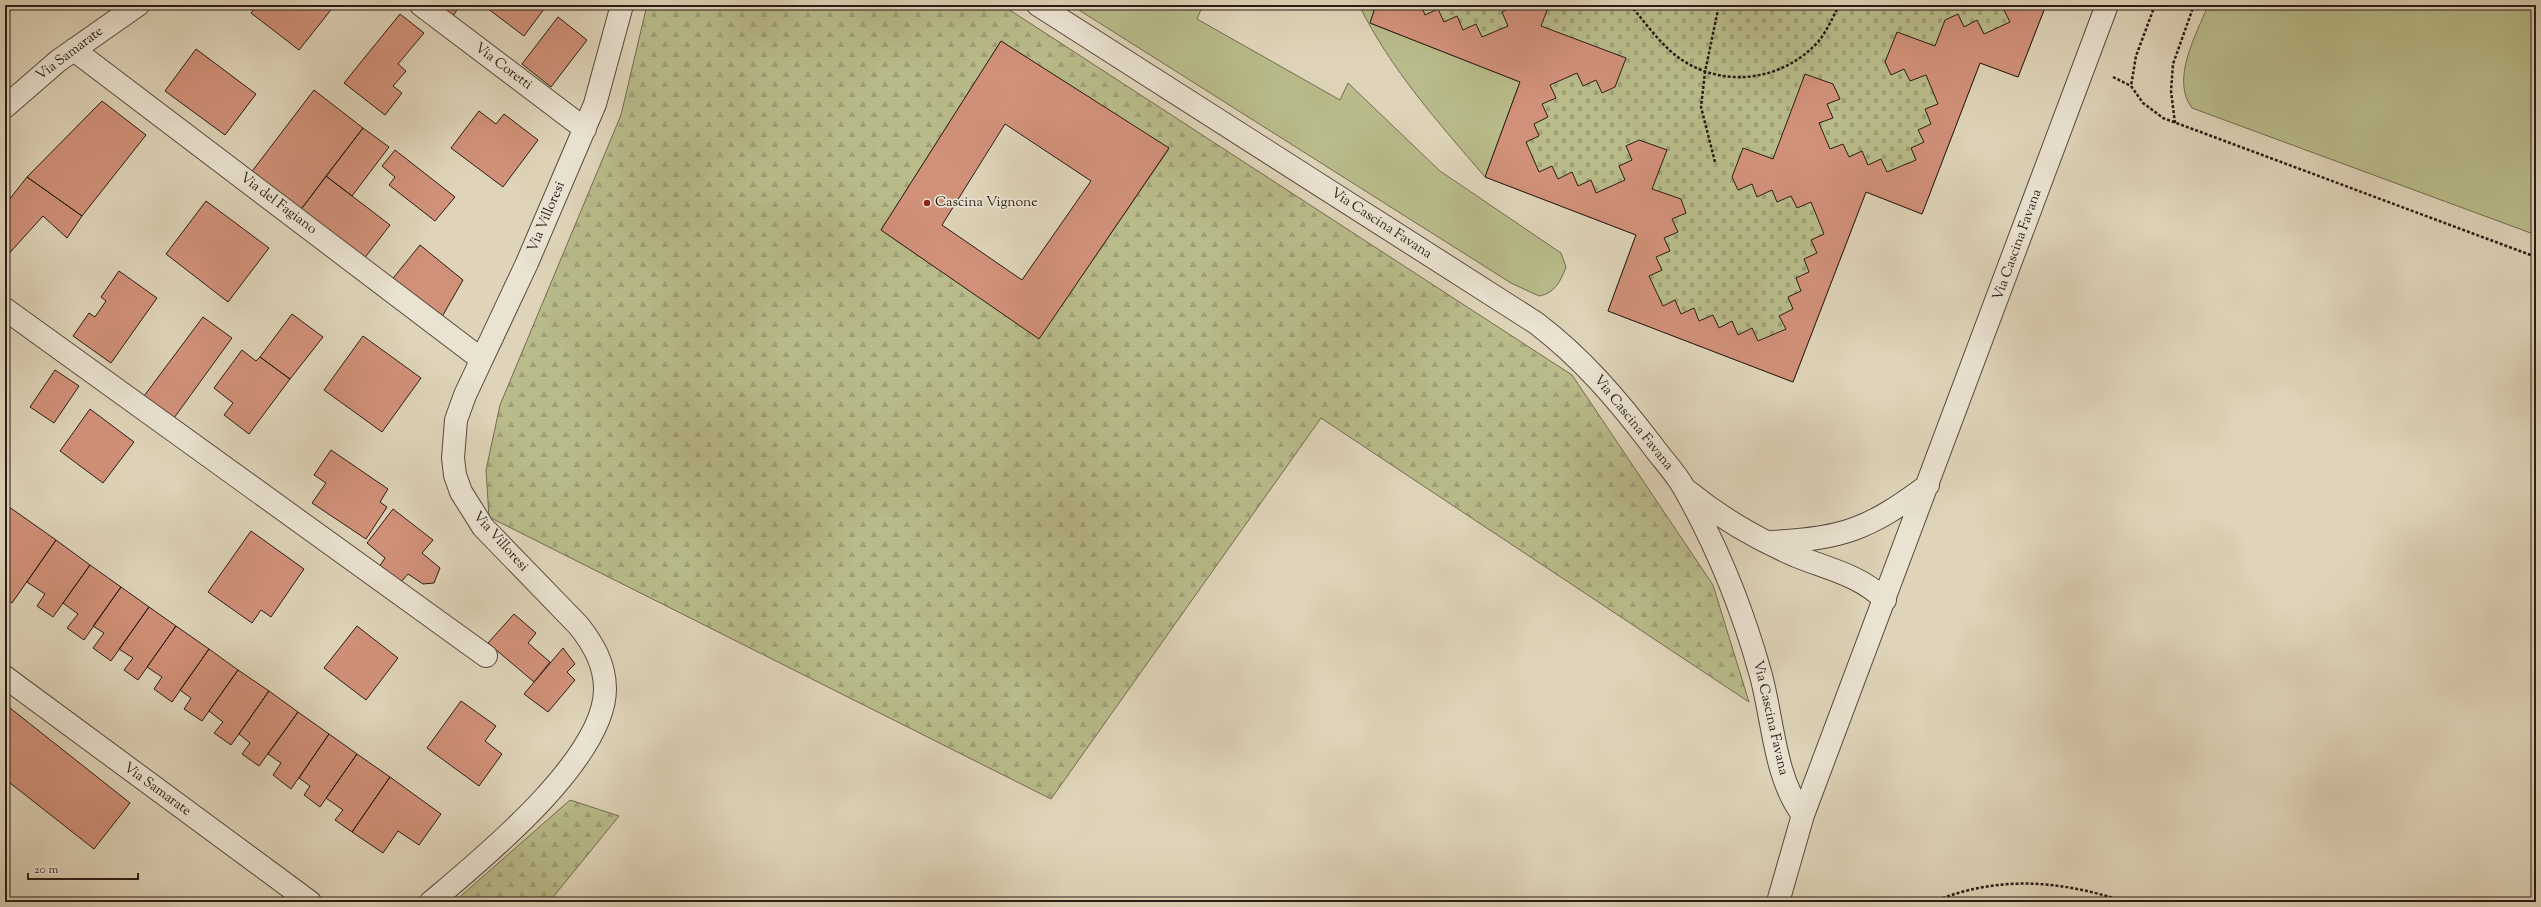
<svg xmlns="http://www.w3.org/2000/svg" width="2541" height="907" font-family="'Sorts Mill Goudy',serif">
<defs>
<pattern id="forest-firs" width="22" height="20" patternUnits="userSpaceOnUse"><rect width="22" height="20" fill="#b9bb8a"/><path d="M5 1l3.5 6h-7zM16 11l3.5 6h-7z" fill="#9fa076"/></pattern>
<pattern id="cemetery-stones" width="16" height="16" patternUnits="userSpaceOnUse"><rect width="16" height="16" fill="#b9bb8a"/><path d="M2 7V4a2 2 0 0 1 4 0v3zM10 15v-3a2 2 0 0 1 4 0v3z" fill="#9fa076"/></pattern>
</defs>
<rect width="100%" height="100%" fill="#dfd4b9"/>
<filter id="stains"><feTurbulence type="fractalNoise" baseFrequency=".005" numOctaves="4"/><feColorMatrix values="0 0 0 0 .2 0 0 0 0 .09 0 0 0 0 .02 0 0 0 .5 -.17"/></filter>
<radialGradient id="worn" r=".72"><stop offset=".6" stop-color="#630" stop-opacity="0"/><stop offset="1" stop-color="#630" stop-opacity=".3"/></radialGradient>
<path fill="#b9bb8a" stroke="#726c50" d="M1071,5H1203L1197,19L1340,100L1348,83L1440,171L1561,253L1566,267C1561,281 1554,294 1539,296L1511,283Z
M1359,5H1376L1370,23L1520,82L1485,177C1438,122 1391,70 1359,5Z
M2208,5H2536V235L2192,108C2170,79 2197,34 2208,5Z"/>
<path fill="url(#forest-firs)" stroke="#726c50" fill-rule="evenodd" d="M647,5H1002L1572,375L1713,585L1749,702L1321,418L1051,799L489,517L486,470L500,405L621,115ZM1001,41L1169,149L1039,338L881,230Z
M570,800L619,816L549,902H454Z"/>
<path fill="url(#cemetery-stones)" stroke="#726c50" d="M1376,5H2046L2018,77L1980,63L1922,214L1866,192L1793,382L1608,311L1636,235L1485,177L1520,82L1370,23Z"/>
<path fill="#d19179" stroke="#2a1c15" fill-rule="evenodd" d="M258,5H333L334,6L299,50L251,13Z
M435,5H460L451,19Z
M483,5H547L524,36Z
M1376,5H1421L1425,15L1438,9L1444,22L1457,16L1463,30L1476,24L1482,37L1508,26L1502,12L1515,5H1549L1541,26L1626,58L1615,87L1602,93L1596,80L1583,86L1577,73L1550,85L1556,98L1542,104L1548,117L1534,124L1539,136L1526,142L1539,172L1552,166L1558,179L1572,172L1578,186L1591,180L1596,193L1625,180L1619,166L1632,160L1626,146L1639,140L1667,150L1652,189L1681,199L1686,213L1672,219L1678,232L1664,238L1670,251L1656,257L1662,270L1649,276L1663,306L1675,300L1681,314L1694,308L1699,321L1713,315L1719,328L1732,321L1738,335L1752,328L1758,341L1786,329L1779,316L1793,309L1788,297L1801,291L1796,278L1809,272L1804,259L1817,253L1811,240L1824,234L1811,202L1797,208L1791,196L1777,202L1772,190L1757,197L1752,184L1738,190L1732,177L1743,148L1773,159L1805,74L1833,84L1840,99L1827,104L1833,118L1819,123L1830,149L1843,144L1849,157L1862,151L1868,165L1881,159L1887,172L1916,160L1911,148L1924,142L1918,130L1931,124L1925,109L1938,104L1926,75L1910,81L1904,69L1891,75L1885,62L1897,32L1935,46L1945,20L1958,14L1964,27L1977,20L1984,34L2010,22L2004,10L2016,5H2046L2018,77L1980,63L1922,214L1866,192L1793,382L1608,311L1636,235L1485,177L1520,82L1370,23Z
M400,14L424,33L398,64L406,71L393,86L402,93L385,115L344,83Z
M558,17L587,40L551,87L522,64Z
M1001,41L1169,148L1039,339L881,230ZM1005,124L1091,181L1022,280L942,225Z
M196,49L256,94L225,135L165,91Z
M314,90L363,128L299,212L250,174Z
M102,101L146,135L82,216L27,177Z
M479,111L496,124L504,114L538,140L503,187L451,148Z
M363,128L389,147L352,196L326,176Z
M395,150L455,197L435,221L389,185L395,177L382,166Z
M326,176L390,225L363,260L299,212Z
M27,177L82,216L67,238L43,216L5,258V205Z
M206,201L269,248L228,302L166,254Z
M420,245L463,280L439,322L390,282Z
M119,271L157,298L111,363L73,336L89,313L95,317L106,301L101,297Z
M292,314L323,337L290,379L260,357Z
M203,317L232,338L174,418L144,396Z
M363,336L421,378L382,432L324,390Z
M5,344L9,347L5,353Z
M242,350L256,361L260,357L290,379L249,434L224,415L233,403L214,388Z
M55,370L79,386L54,423L30,407Z
M90,409L134,442L103,483L60,451Z
M331,450L388,489L380,502L387,507L366,539L312,503L326,483L314,475Z
M5,504L56,540L12,603L5,598Z
M393,509L433,540L422,553L440,568L434,583L423,584L408,574L400,583L379,567L385,558L367,543Z
M251,531L304,569L271,617L261,610L252,623L208,592Z
M56,540L90,565L53,617L37,606L45,594L27,582Z
M90,565L121,587L84,640L67,628L78,614L63,603Z
M121,587L149,607L111,661L93,648L104,633L93,626Z
M149,607L176,626L138,680L124,670L133,658L119,649Z
M514,614L536,633L528,643L550,662L534,682L488,643Z
M176,626L209,649L172,702L154,689L162,677L147,667Z
M357,626L398,658L366,700L324,668Z
M563,648L575,664L567,672L575,680L548,712L524,694Z
M209,649L238,670L202,721L184,709L191,698L180,690Z
M238,670L269,691L231,745L214,733L223,722L209,711Z
M269,691L298,712L259,766L242,754L250,743L239,734Z
M461,701L496,726L485,741L502,754L479,786L427,748Z
M5,704L130,803L94,849L5,779Z
M298,712L329,734L291,789L273,775L281,763L268,754Z
M329,734L357,754L320,807L304,795L310,786L299,778Z
M357,754L390,777L352,832L335,820L343,810L326,798Z
M390,777L441,814L419,845L398,831L383,853L352,832Z"/>
<g fill="none" stroke-linecap="round" stroke-linejoin="round">
<defs>
<path id="minor" d="M421,5L585,129
M1038,5L1536,323C1582,358 1617,399 1652,445C1662,459 1676,473 1684,488C1717,546 1742,608 1760,672C1773,717 1774,778 1803,815
M74,50L481,359
M5,309L486,656
M1689,492C1722,519 1757,539 1796,556C1828,569 1860,575 1885,600
M1770,542C1843,539 1869,529 1928,485
M5,677L310,902
M431,902C482,859 605,759 605,689C605,664 593,644 579,626L483,527L461,492L455,475L453,458L456,420L465,395L527,263L595,104L622,5
M1778,902L1803,815L2107,5"/>
<path id="tertiary" d="M5,107L58,61L138,5"/>
</defs>
<use href="#minor" stroke="#574a3e" stroke-width="24"/>
<use href="#tertiary" stroke="#574a3e" stroke-width="24"/>
<path stroke="#2a1c15" stroke-width="2.5" stroke-dasharray="3 2" stroke-linecap="butt" d="M1630,5C1646,23 1662,47 1682,60C1726,89 1783,80 1818,42C1827,31 1833,17 1839,5
M2155,5L2136,56L2131,86L2143,103L2163,118L2536,257
M2113,77L2131,86
M2175,123L2171,91L2173,64L2194,5
M1715,162L1701,107L1705,72L1719,5
M1933,902C1997,875 2060,880 2126,902"/>
<use href="#minor" stroke="#eae3d2" stroke-width="22"/>
<use href="#tertiary" stroke="#eae3d2" stroke-width="22"/>
</g>
<circle fill="#8f2418" stroke="#eae3d2" stroke-width="1.5" cx="927" cy="203" r="4"/>
<g text-anchor="middle" dominant-baseline="central" stroke-width="3.5" stroke-linejoin="round" paint-order="stroke">
<g font-size="14" fill="#2a1c15" stroke="#eae3d2">
<text transform="translate(70 54) rotate(-37)">Via Samarate</text>
<text transform="translate(503 67) rotate(37)">Via Coretti</text>
<text transform="translate(278 204) rotate(37)">Via del Fagiano</text>
<text transform="translate(547 217) rotate(-67)">Via Villoresi</text>
<text transform="translate(1381 224) rotate(33)">Via Cascina Favana</text>
<text transform="translate(2018 245) rotate(-70)">Via Cascina Favana</text>
<text transform="translate(1633 423) rotate(51)">Via Cascina Favana</text>
<text transform="translate(500 542) rotate(48)">Via Villoresi</text>
<text transform="translate(1770 718) rotate(77)">Via Cascina Favana</text>
<text transform="translate(157 790) rotate(36)">Via Samarate</text>
</g>
<g font-size="14" fill="#2a1c15" stroke="#eae3d2" text-anchor="start">
<text x="935" y="203">Cascina Vignone</text>
</g>
</g>
<rect width="2541" height="907" fill="none" stroke="#dfd4b9" stroke-width="20"/>
<rect x="6" y="6" width="2529" height="895" fill="none" stroke="#2a1c15" stroke-width="2"/>
<rect x="10" y="10" width="2521" height="887" fill="none" stroke="#2a1c15"/>
<path d="M28 873v6h110v-6" fill="none" stroke="#2a1c15" stroke-width="2"/>
<text x="34" y="873" font-size="12" fill="#2a1c15" stroke="#eae3d2" stroke-width="3" paint-order="stroke">20 m</text>
<rect width="100%" height="100%" filter="url(#stains)"/>
<rect width="100%" height="100%" fill="url(#worn)"/>
</svg>
